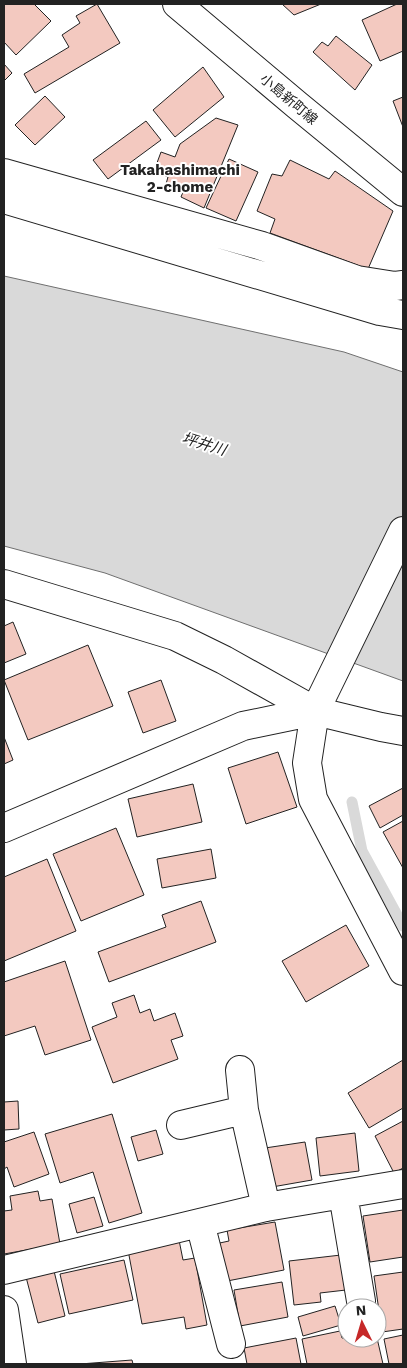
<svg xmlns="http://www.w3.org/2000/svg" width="407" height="1368" font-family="'Work Sans','Noto Sans JP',sans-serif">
<rect width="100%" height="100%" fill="#fff"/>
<path fill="#d9d9d9" stroke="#6f6f6f" d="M4,276L344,352L403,372V681L105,573L4,546Z"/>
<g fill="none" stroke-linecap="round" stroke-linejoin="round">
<path stroke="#d9d9d9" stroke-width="11" d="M352,802L362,851L403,926"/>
</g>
<path fill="#f3c9c0" stroke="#222" d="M4,4H34L51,21L16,55L4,42Z
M97,4L120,43L35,93L24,74L69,47L62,35L80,23L76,16Z
M282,4H321L294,15Z
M397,4H403V51L380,61L362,20Z
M336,36L372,65L355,90L313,52L322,42L328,46Z
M4,64L12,73L4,81Z
M203,67L224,97L175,137L153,110Z
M45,96L65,117L35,145L15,125Z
M403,97V127L393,101Z
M216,118L238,125L204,208L181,197L183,192L166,184L168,177L154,171L161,152L175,157L180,144Z
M146,121L161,140L108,179L93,160Z
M229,159L258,172L236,221L206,208Z
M290,160L329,179L335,171L393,211L368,269L270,233L275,219L257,211L272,174L282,176Z
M13,622L26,654L4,663V626Z
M88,645L113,706L28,740L4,680Z
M161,680L176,721L143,733L128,692Z
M4,737L13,760L4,764Z
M278,752L297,807L246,824L228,768Z
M193,784L202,822L137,837L128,799Z
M403,788V815L380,828L369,806Z
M403,821V868L383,832Z
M116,828L144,895L81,921L53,854Z
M211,849L216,878L162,888L157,859Z
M47,859L76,931L4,961V877Z
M201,901L216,942L109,982L98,952L166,927L162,915Z
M346,925L369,966L306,1002L282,961Z
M65,961L91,1040L45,1055L35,1026L4,1036V982Z
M134,995L140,1013L150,1009L154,1021L175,1013L183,1036L171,1040L178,1059L113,1083L92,1027L117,1017L112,1003Z
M403,1060V1108L369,1128L348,1093Z
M18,1101L19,1129L4,1130V1102Z
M112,1114L142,1213L109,1223L93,1172L60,1183L45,1134Z
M403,1121V1168L394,1173L375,1136Z
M156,1130L163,1154L138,1161L131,1137Z
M34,1132L49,1174L14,1187L7,1167L4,1169V1142Z
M355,1133L359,1171L320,1176L316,1138Z
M305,1142L312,1180L272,1187L265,1148Z
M38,1191L40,1201L52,1199L60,1244L4,1254V1211L12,1210L10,1196Z
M94,1197L103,1226L77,1233L69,1204Z
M403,1210V1257L370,1262L363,1216Z
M275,1222L284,1270L222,1282L215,1244L229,1241L227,1230Z
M179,1240L183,1260L195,1258L207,1325L186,1329L184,1317L142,1324L128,1250Z
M341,1255L346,1290L320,1293L321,1302L294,1305L289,1261Z
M124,1260L133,1300L69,1314L60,1274Z
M54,1271L65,1316L38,1323L26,1277Z
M403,1272V1329L382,1332L374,1276Z
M282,1282L288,1317L240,1326L234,1290Z
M335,1306L341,1325L303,1336L298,1317Z
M340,1331L342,1338H359L360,1341L377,1338L383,1364H307L302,1339Z
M403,1335V1364H389L384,1339Z
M296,1338L301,1364H247L244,1348Z
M132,1360L133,1364H80Z"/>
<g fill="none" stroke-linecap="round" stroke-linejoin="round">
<defs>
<path id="minor" d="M4,173L262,246L357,280L395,286L403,285
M4,199L380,311L403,315
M403,531L315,711L307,763L313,799L403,971
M4,584L175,636L224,660L315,711L381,727L403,731
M4,828L243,726L315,711
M240,1070L244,1110L266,1207
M181,1125L244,1110
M343,1194L361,1301
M200,1223L231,1344
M4,1270L266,1207L403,1184
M4,1310L12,1364"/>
<path id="secondary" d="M177,4L297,105L403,192"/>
</defs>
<use href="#minor" stroke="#222" stroke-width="30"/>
<use href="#secondary" stroke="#222" stroke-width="30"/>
<use href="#minor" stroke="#fff" stroke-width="28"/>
<use href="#secondary" stroke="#fff" stroke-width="28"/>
</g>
<g text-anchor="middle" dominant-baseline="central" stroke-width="4" stroke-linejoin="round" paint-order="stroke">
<g font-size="14" fill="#222" stroke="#fff">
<text transform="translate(289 99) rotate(40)">小島新町線</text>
</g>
<g font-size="15" font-weight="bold" fill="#222" stroke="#fff">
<text x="180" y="170">Takahashimachi<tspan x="180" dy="17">2-chome</tspan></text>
</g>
<g font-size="15" font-style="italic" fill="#222" stroke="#fff">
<text transform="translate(204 444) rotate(17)">坪井川</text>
</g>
</g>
<rect width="407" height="1368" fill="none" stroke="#222222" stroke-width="10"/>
<g transform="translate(362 1323) rotate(355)"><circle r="24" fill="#ffffff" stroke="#a7a7a7"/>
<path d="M0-4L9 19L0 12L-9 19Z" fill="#c62828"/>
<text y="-8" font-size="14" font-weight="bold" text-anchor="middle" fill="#222222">N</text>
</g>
</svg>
